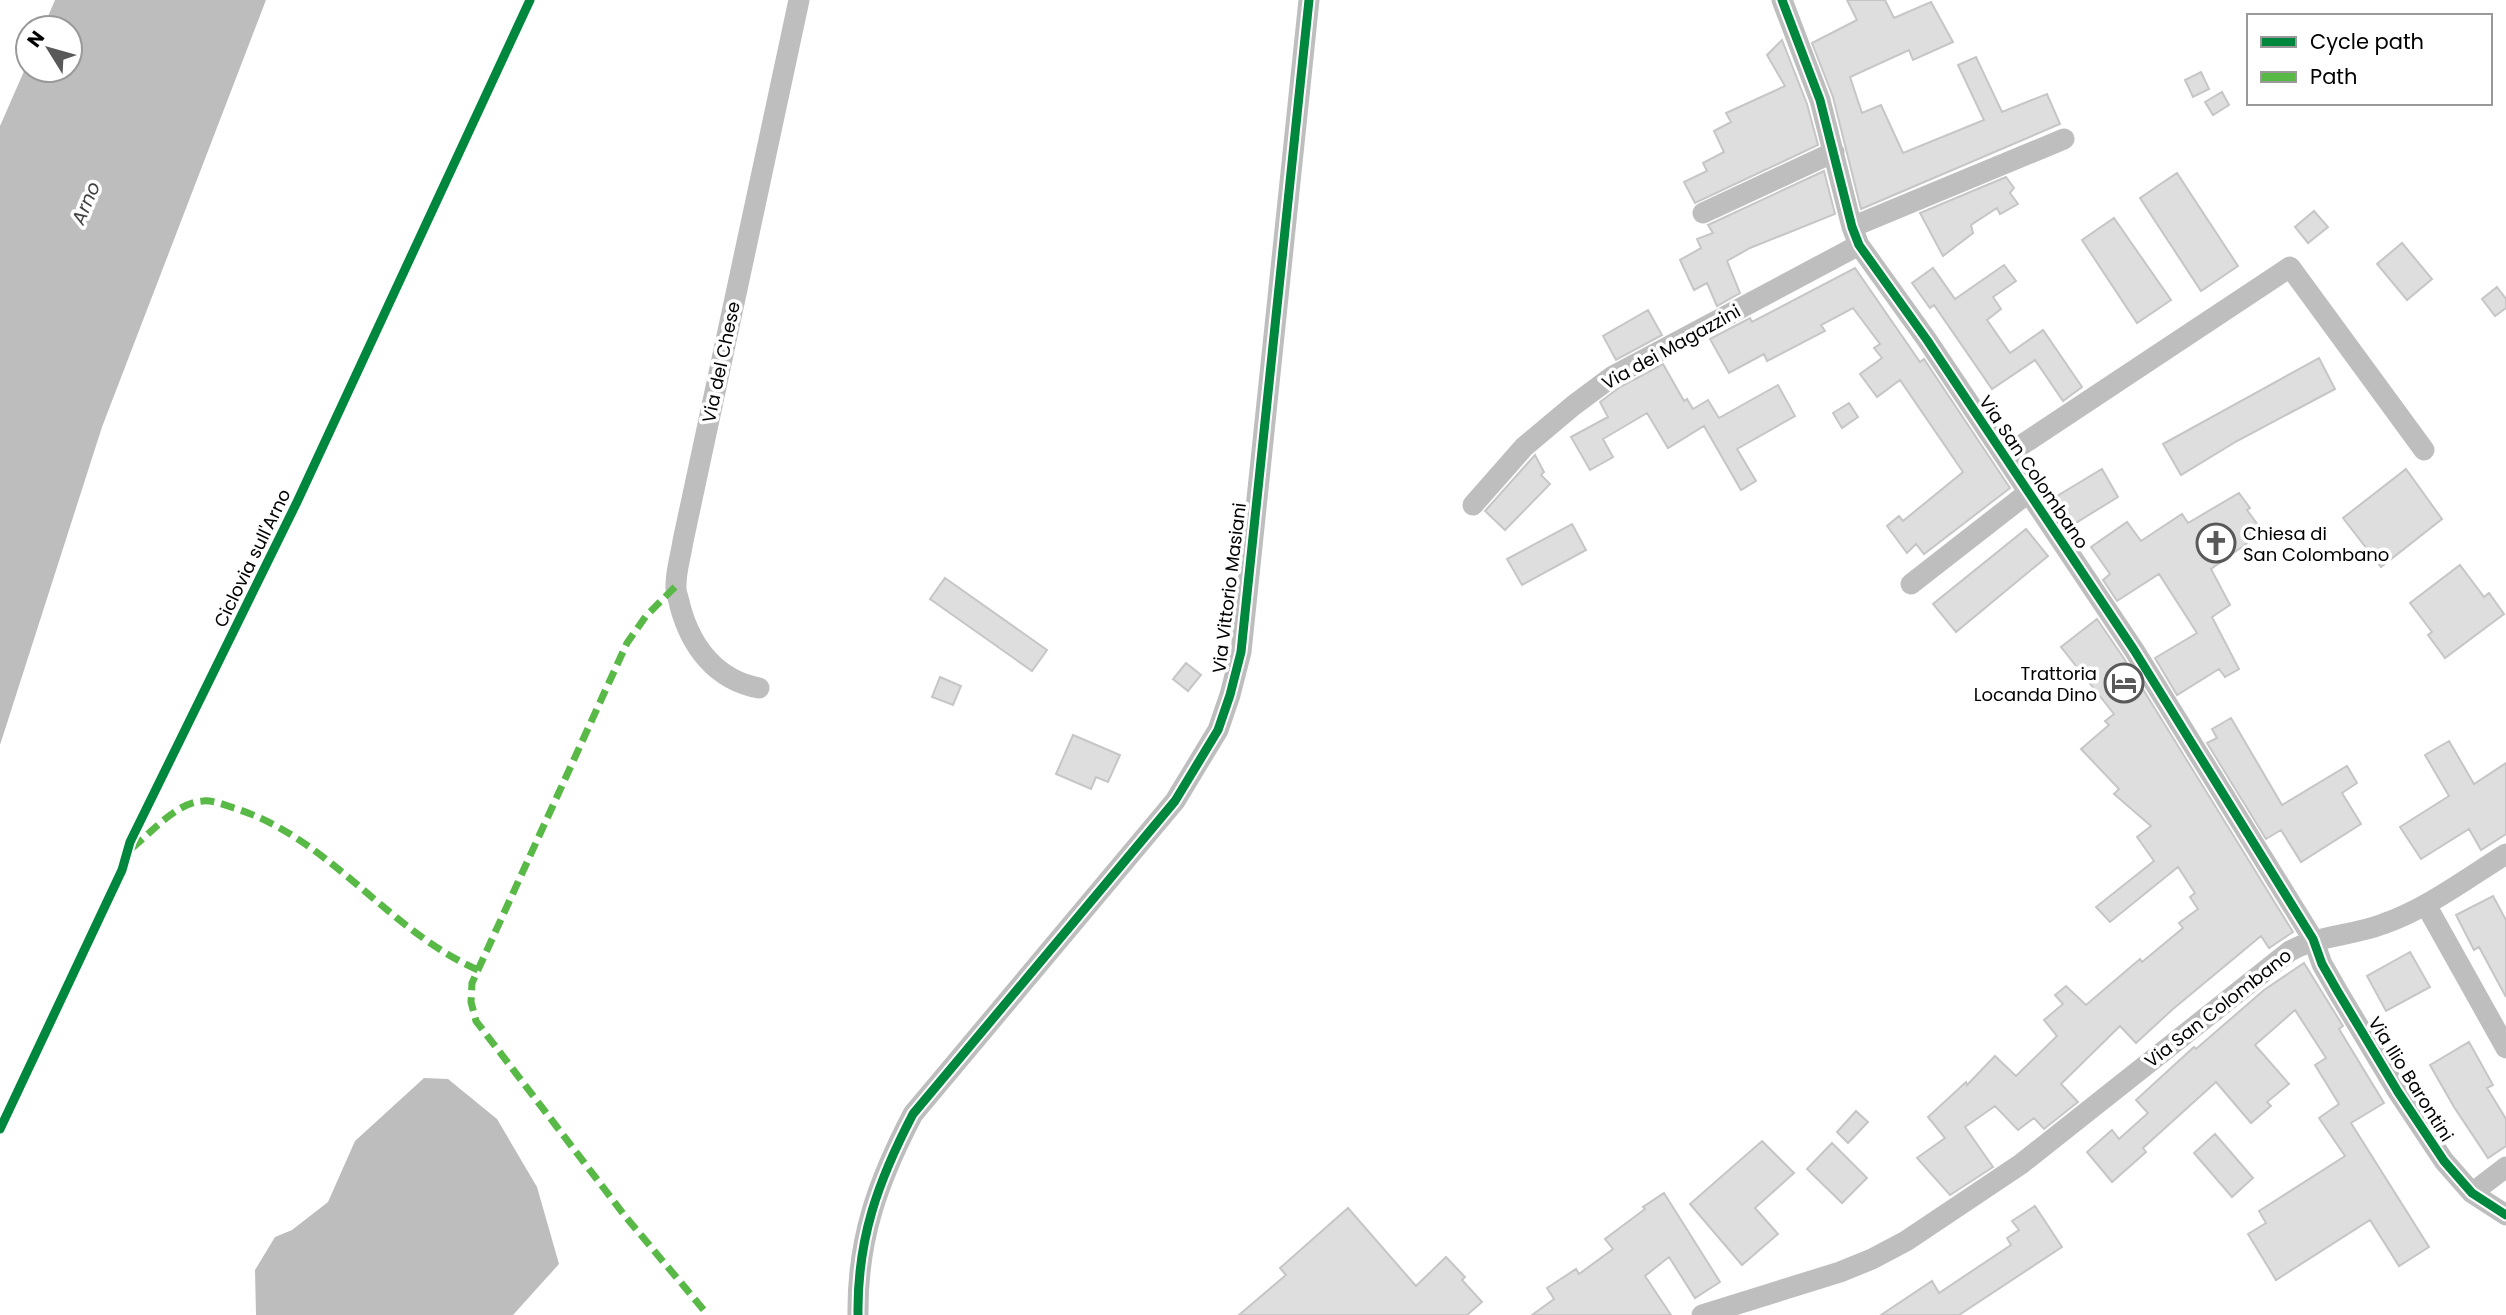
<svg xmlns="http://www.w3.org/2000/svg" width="2506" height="1315" font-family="Poppins,sans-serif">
<rect width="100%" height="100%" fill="#fff"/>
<path fill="#bdbdbd" d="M55,0H266L102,427L0,745V126L28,62V70H70V28H43Z
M424,1078L448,1079L497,1119L537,1187L559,1264L513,1315H256L255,1270L275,1237L292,1230L328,1202L355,1141Z"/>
<path fill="#dedede" stroke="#c6c6c6" stroke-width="2" d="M1847,0H1885L1894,18L1931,2L1953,42L1913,60L1909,50L1850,77L1862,113L1881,105L1903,153L1984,120L1958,65L1976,57L2002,112L2047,94L2060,124L1861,209L1833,97L1812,43L1857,20Z
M1782,40L1807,104L1818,145L1695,203L1684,182L1707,171L1703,163L1724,152L1714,131L1731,122L1726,113L1785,86L1767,55Z
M2201,72L2209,89L2193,97L2185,80Z
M2222,92L2229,105L2213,115L2205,102Z
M1824,171L1835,214L1750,248L1727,261L1740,293L1717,306L1707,283L1694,290L1680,260L1701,248L1697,239L1713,233L1708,225Z
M2177,173L2238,266L2201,291L2140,198Z
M2006,177L2014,188L2010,193L2018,204L2000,214L1997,208L1971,225L1973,233L1943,256L1920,213Z
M2314,211L2328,227L2308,243L2295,227Z
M2114,218L2171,300L2137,323L2082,240Z
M2402,243L2432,279L2407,300L2377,264Z
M2004,265L2016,281L1993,297L2001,309L1987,320L2010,353L2043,330L2082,387L2063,401L2035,360L1992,389L1934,305L1930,308L1912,283L1933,268L1955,299Z
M1855,268L1920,362L1924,359L2010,488L1924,554L1916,544L1907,553L1887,526L1899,516L1903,521L1963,472L1900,380L1877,397L1860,374L1882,358L1874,348L1880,344L1853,308L1821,325L1825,331L1767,361L1764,354L1729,373L1710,339L1750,318L1752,322Z
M2497,287L2506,299V308L2495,316L2482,299Z
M1648,310L1662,335L1616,360L1603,336Z
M2319,358L2335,389L2237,441L2181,475L2163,444Z
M1663,364L1684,401L1687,399L1693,409L1708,400L1719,418L1778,385L1795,416L1737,449L1756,481L1741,490L1704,426L1668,448L1647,413L1603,439L1613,457L1590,470L1571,437L1608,417L1600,402L1620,387Z
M1849,403L1858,417L1842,428L1833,413Z
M1535,455L1544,472L1541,475L1550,484L1505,530L1485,511Z
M2102,469L2118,497L2074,524L2057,496Z
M2406,469L2442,519L2381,567L2343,518Z
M2239,493L2250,508L2247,510L2263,532L2211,569L2230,605L2212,617L2239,669L2225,677L2219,669L2177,695L2155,658L2197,633L2159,574L2117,601L2103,580L2110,574L2091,547L2127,522L2141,541L2182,514L2188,523Z
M1572,524L1586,550L1522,585L1507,559Z
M2026,529L2048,556L1956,632L1933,604Z
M2460,565L2484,597L2489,593L2504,614L2445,658L2428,635L2432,632L2410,603Z
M945,578L1047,650L1032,671L930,599Z
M2097,619L2123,657L2293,932L2269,948L2261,936L2173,1009L2136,1043L2120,1026L2061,1084L2078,1102L2044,1129L2034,1118L2018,1130L1995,1106L1965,1127L1993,1167L1950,1195L1917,1158L1945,1138L1928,1117L1966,1082L1967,1085L1995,1056L2016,1076L2057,1036L2044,1020L2063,1004L2055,995L2066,986L2086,1005L2140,959L2142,962L2183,928L2179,923L2198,909L2190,897L2195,893L2178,867L2110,922L2096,907L2154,861L2137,837L2151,826L2114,794L2119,789L2081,749L2109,725L2105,721L2114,714L2061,647Z
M1186,663L1201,675L1188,691L1173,679Z
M940,677L961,686L953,705L932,697Z
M2231,718L2282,805L2347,766L2357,783L2342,793L2361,824L2301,862L2281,830L2266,839L2207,743L2217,738L2212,729Z
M1073,735L1120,755L1108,782L1096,777L1091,789L1056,774Z
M2449,741L2474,784L2506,763V834L2481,850L2469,829L2421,859L2400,827L2449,796L2425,755Z
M2493,896L2506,920V997L2479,947L2474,950L2456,915Z
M2410,952L2430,987L2386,1011L2367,976Z
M2304,963L2343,1026L2339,1029L2384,1103L2351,1123L2429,1247L2399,1266L2370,1220L2276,1280L2248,1234L2266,1223L2259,1211L2345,1156L2319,1118L2339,1104L2315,1065L2326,1058L2295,1010L2255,1045L2289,1084L2267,1102L2271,1106L2251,1123L2216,1082L2143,1148L2146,1152L2112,1182L2087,1152L2112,1130L2119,1139L2148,1113L2136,1100L2194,1047L2196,1049L2264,990Z
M2469,1042L2493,1085L2487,1088L2506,1119V1146L2488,1158L2454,1107L2430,1065Z
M1856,1111L1868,1122L1848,1143L1837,1132Z
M2215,1134L2253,1178L2232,1197L2194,1153Z
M1762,1141L1794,1173L1755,1208L1778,1234L1742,1265L1690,1204Z
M1832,1143L1867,1178L1842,1203L1807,1169Z
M1664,1193L1720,1282L1695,1298L1669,1257L1645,1276L1671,1315H1532L1554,1299L1547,1288L1576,1269L1579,1274L1613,1249L1605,1239L1645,1209L1643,1207Z
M2035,1206L2062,1247L1959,1315H1881L1932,1281L1939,1293L2011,1245L2007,1238L2019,1230L2012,1221Z
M1348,1208L1416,1286L1446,1257L1465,1277L1462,1280L1482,1302L1467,1315H1239L1286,1275L1280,1268Z"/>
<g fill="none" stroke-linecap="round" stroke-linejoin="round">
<path stroke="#bebebe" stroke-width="21" d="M1782,0L1820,100L1852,227L1859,245L1927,340L2134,650L2313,939L2322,964L2338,992L2398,1092L2444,1161L2472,1193L2506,1215
M1703,213L1834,152
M1852,227L2064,139
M2005,456L2290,267L2424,450
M1473,505L1524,447L1574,405L1613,376L1859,245
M1911,584L2029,492
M759,688C716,680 691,647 680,606C679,599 675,592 676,585C676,570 681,555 683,541L799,0
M2426,905L2506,1048
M2472,1193L2506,1167
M858,1315C857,1239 878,1181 913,1114L1175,801L1218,730L1230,695L1241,652L1309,0
M1702,1315L1840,1272L1872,1259L1906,1241L2021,1164L2290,951C2319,935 2352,936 2383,924C2428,908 2466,879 2506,854"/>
<path stroke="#58b947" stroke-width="7" stroke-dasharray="14 7" stroke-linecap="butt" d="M675,587L646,616L627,643L472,983L471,1002L476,1021L625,1216L708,1315
M132,848C152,832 177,802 203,801C213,800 225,805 234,808C330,838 387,930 478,970"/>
<defs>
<path id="cycleway" d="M1782,0L1820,100L1852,227L1859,245L1927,340L2134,650L2313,939L2322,964L2338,992L2398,1092L2444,1161L2472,1193L2506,1215
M0,1129L122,870L130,842L297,502L530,0
M858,1315C857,1239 878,1181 913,1114L1175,801L1218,730L1230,695L1241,652L1309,0"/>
</defs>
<use href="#cycleway" stroke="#fff" stroke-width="13"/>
<use href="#cycleway" stroke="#00873e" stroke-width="9"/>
</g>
<defs>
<symbol id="church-ring" viewBox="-11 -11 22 22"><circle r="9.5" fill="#fff" stroke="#595959" stroke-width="1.5"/><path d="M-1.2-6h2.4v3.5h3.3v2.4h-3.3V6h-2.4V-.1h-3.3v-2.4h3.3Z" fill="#595959"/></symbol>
<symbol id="hotel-ring" viewBox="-11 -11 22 22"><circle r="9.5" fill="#fff" stroke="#595959" stroke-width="1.5"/><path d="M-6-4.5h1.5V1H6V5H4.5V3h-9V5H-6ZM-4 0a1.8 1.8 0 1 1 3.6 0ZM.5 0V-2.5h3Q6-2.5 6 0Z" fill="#595959"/></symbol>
</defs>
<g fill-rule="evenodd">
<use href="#church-ring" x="2194" y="521" width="44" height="44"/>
<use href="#hotel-ring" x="2102" y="661" width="44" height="44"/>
</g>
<g text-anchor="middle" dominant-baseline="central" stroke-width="7" stroke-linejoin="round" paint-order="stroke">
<g font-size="18" fill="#000" stroke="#fff">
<text transform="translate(1671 347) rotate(-29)">Via dei Magazzini</text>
<text transform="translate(721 362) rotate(-78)">Via del Chese</text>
<text transform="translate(2034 472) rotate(56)">Via San Colombano</text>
<text transform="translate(252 558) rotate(-64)">Ciclovia sull'Arno</text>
<text transform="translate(1229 588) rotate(-83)">Via Vittorio Masiani</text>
<text transform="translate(2218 1008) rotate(-38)">Via San Colombano</text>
<text transform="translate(2411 1079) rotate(58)">Via Ilio Barontini</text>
</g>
<g font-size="18" fill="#000" stroke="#fff" text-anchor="start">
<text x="2243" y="533">Chiesa di<tspan x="2243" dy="21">San Colombano</tspan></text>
<text x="2097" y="673" text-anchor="end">Trattoria<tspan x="2097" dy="21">Locanda Dino</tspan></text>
</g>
<g font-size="19" font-style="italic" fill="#424242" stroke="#fff">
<text transform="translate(86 203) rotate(-67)">Arno</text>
</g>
</g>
<rect x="2247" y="14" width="245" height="91" fill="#ffffff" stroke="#999999" stroke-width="2"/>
<rect x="2261" y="37" width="35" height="10" fill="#00873e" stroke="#999999" stroke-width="2"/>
<text x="2310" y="49" font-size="21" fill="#000000">Cycle path</text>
<rect x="2261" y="72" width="35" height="10" fill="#58b947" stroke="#999999" stroke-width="2"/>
<text x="2310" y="84" font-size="21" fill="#000000">Path</text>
<g transform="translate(49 49) rotate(307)"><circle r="33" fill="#ffffff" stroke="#999999" stroke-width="2"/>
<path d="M0-5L12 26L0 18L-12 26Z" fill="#595959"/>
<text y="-10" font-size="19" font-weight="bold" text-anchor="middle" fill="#000000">N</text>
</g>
</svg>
